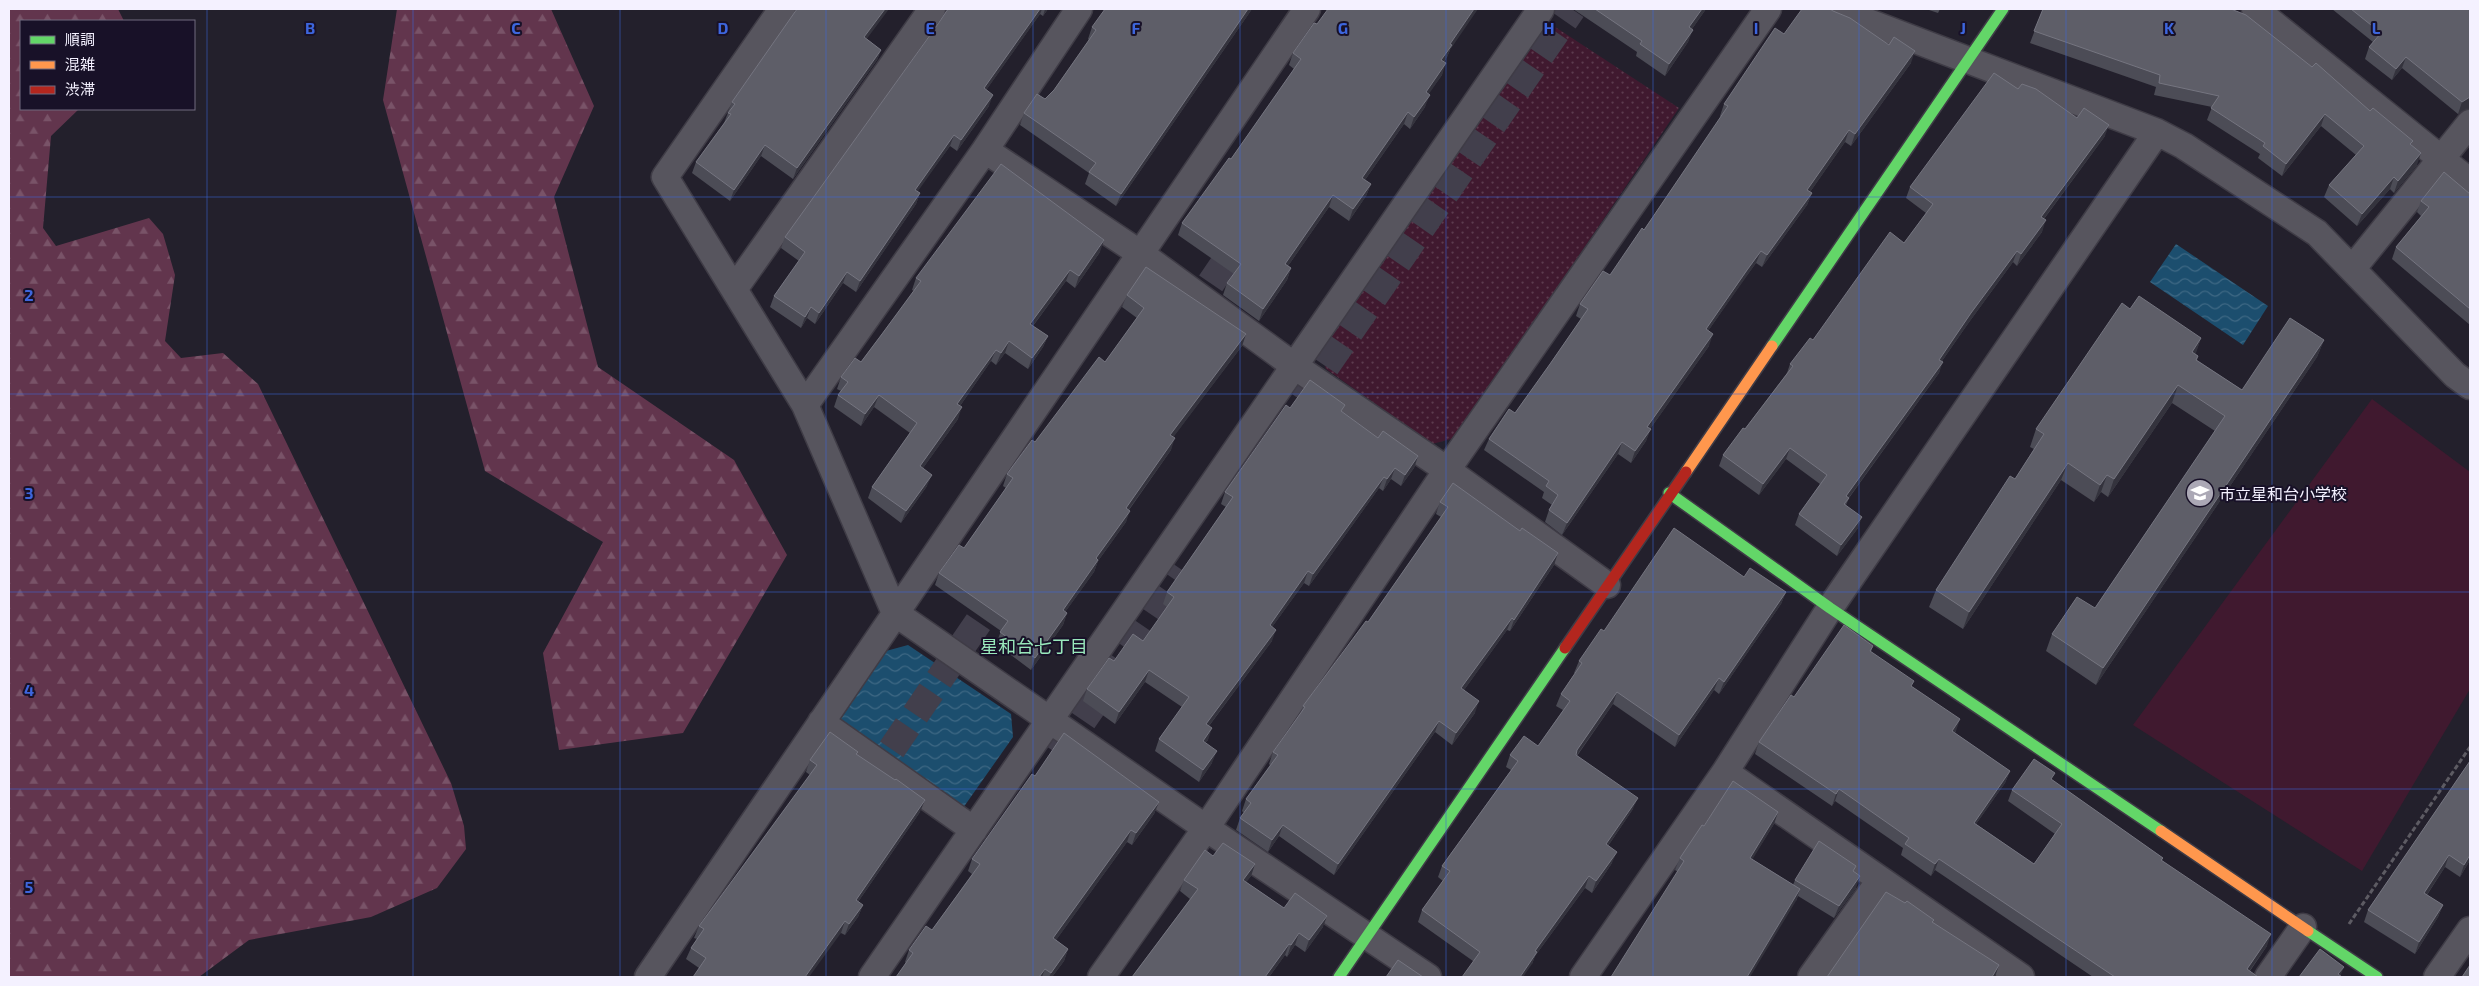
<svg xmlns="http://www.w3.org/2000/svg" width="2479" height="986" font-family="'Exo 2','Noto Sans JP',sans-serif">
<defs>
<pattern id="forest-firs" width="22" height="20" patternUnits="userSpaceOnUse" patternTransform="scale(1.25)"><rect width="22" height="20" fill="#62354d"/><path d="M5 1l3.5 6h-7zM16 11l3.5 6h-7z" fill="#795368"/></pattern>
<pattern id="park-dots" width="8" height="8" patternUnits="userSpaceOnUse" patternTransform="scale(1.25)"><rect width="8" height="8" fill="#40192f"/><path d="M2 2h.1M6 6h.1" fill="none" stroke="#5c3b4e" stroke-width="1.8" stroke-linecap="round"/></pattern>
<pattern id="water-waves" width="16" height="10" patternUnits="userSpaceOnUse" patternTransform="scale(1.25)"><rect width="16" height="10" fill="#1c4e6e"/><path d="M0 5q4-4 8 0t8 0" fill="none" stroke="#3e6884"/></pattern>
</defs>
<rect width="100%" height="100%" fill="#23202c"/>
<path fill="url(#forest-firs)" d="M9,9H118L124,21H21V109H79L51,136L43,228L56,246L149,218L163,234L175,275L165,341L181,358L223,353L258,384L451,783L464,826L466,849L437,888L371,917L249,940L199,977H9Z
M397,9H551L594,106L554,197L598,367L734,460L787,555L683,733L559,750L543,653L603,542L485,471L383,100Z"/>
<path fill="url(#park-dots)" d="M1549,23L1679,108L1455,438L1432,444L1326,369L1319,349Z"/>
<path fill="#40192f" d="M2372,399L2470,472V689L2362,871L2133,725Z"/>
<path fill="url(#water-waves)" d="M2176,244L2268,306L2243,345L2150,282Z
M908,645L1011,714L1013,737L963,808L838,723L886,651Z"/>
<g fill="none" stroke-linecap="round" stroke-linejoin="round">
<path stroke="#423f4c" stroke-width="28" stroke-dasharray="28 14" stroke-linecap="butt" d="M1187,318L1243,236
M1302,401L1572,9
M1059,755L1185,572
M868,784L1003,586"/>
<defs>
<path id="street" d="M782,9L665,177L805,405L895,613L1206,828L1428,977
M1834,9L2157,132L2184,146L2317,233L2455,375L2470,386
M2255,9L2470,182
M985,150L1141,254L1293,365L1447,470L1607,585
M2353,268L2470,123
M735,288L932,9
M805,405L985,150L1079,9
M821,722L974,830
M1725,772L2021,977
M648,977L1307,9
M872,977C1095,655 1316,331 1541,9
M1101,977L1206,828L1447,470L1768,9
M1583,977L1725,772L1830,608L2157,132
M1811,977L1880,880
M2268,977L2303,927
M2437,977L2470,930"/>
<path id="fast" d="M1772,346L2003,9
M1669,493L1830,608L2161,831
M2308,931L2377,977
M1339,977L1565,648"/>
<path id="slow" d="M1686,472L1772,346
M2161,831L2308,931"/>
<path id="jam" d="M1565,648L1686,472"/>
</defs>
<use href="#street" stroke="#3f3c46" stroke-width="29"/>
<use href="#fast" stroke="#3f3c46" stroke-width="14"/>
<use href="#slow" stroke="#3f3c46" stroke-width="14"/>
<use href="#jam" stroke="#3f3c46" stroke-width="14"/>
<path stroke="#5d5b63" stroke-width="3" stroke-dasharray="5 2.5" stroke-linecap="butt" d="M2349,924L2470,747"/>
<use href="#street" stroke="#57555e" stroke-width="26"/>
<use href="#fast" stroke="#63d668" stroke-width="11"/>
<use href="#slow" stroke="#ff974d" stroke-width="11"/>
<use href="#jam" stroke="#b3261e" stroke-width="11"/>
</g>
<path fill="#4c4c56" d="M948,9H1048L1043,16L1040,14L986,90L989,106L957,151L950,146L917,191L920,193L916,204L856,292L843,283L815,324L807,318L801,328L770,307L774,296L799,261L781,248L785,237L938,24Z
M1252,9L1116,206L1085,184L1089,173L1020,125L1024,113L1045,99L1054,90L1089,40L1088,39L1092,27Z
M1573,9H1706L1692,29L1688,42L1665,76L1636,56L1637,52Z
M1926,9H1940L1938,13Z
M2043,9L2312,67L2370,111L2412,145L2417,165L2394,193L2390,189L2357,226L2324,197L2329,185L2356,155L2321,126L2282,176L2258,158L2260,154L2207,120L2212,107L2154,95L2156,87L2030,43Z
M2332,9H2470V108L2465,109L2458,114L2402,68L2392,80L2365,59L2369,47L2373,42Z
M1833,11L1911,63L1851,146L1845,142L1810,192L1812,193L1807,205L1762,267L1756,263L1742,282L1708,331L1709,346L1650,429L1646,441L1631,463L1618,454L1562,535L1545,522L1549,510L1552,505L1542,498L1544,492L1484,450L1489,439L1515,413L1550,364L1581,319L1576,316L1580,304L1610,275L1644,230L1721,117L1720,116L1724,104L1784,34Z
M1317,24L1450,50L1447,57L1444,62L1442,75L1428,94L1425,107L1410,129L1404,124L1365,180L1371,184L1366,196L1349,221L1329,207L1288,266L1291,268L1287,280L1259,321L1223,295L1227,283L1234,274L1178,235L1182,223L1231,159L1294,69L1289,65L1293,53Z
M867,39L881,50L877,60L793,179L761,156L730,201L692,173L696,162L724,123L732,102Z
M2018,89L2105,136L2044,219L2042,232L2017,266L2013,262L1967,325L1942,361L1939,373L1849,498L1846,505L1858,528L1837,556L1795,525L1799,514L1820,484L1786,459L1759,495L1719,466L1723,455L1745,429L1787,373L1790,364L1904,243L1926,213L1906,198L1910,187Z
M2470,194V325L2392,259L2396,247L2421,216L2417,212L2421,201Z
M1100,252L1075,288L1066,281L1033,326L1048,336L1043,347L1028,369L1005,353L996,365L991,361L960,406L958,419L923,468L927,486L901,523L868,498L872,487L910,433L874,407L861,426L834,407L838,395L841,391L837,389L841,377L861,362L914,291L912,290L916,278Z
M1127,295L1246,334L1242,346L1173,437L1171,450L1129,510L1126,522L1098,561L1094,572L1065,612L1067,613L1063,625L1031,670L996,644L1001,631L935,585L939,573L964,548L1006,488L1003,486L1007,474L1105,362L1137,318L1122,307Z
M2130,309L2201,338L2195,354L2198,356L2197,360L2242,390L2324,340L2317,357L2096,685L2046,651L2052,634L2095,608L2215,431L2172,403L2108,497L2101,492L2094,502L2061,480L1963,629L1929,607L1936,590L2015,479L2034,449L2030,447L2036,429Z
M1290,408L1343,412L1378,438L1418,456L1414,468L1401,486L1391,479L1383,491L1379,488L1309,586L1304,583L1272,627V641L1209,726L1208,740L1205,743L1212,763L1199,782L1155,751L1159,739L1182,707L1145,682L1115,724L1083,701L1087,689L1114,661L1143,641L1167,607L1163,604L1167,592L1226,507L1221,504L1225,492Z
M1440,502L1554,565L1510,631L1507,630L1464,690L1475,713L1452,745L1435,732L1334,875L1279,836L1268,852L1236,830L1240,818L1244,813L1242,811L1246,799L1270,765L1269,764L1273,752L1300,715L1303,706L1368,622L1441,517L1436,514Z
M1744,577L1786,592L1781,604L1719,694L1714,690L1675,747L1613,704L1577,756L1633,809L1608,846L1612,863L1592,893L1585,888L1535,956L1532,964L1473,961L1418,922L1422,910L1443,881L1438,877L1442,866L1511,770L1506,767L1510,755L1538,746L1563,710L1556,706L1561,694L1575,673H1574L1579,661L1604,631Z
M1873,646L1871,652L1912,687L1956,731L1955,733L2010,771L2005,783L1976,824L2034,864L2055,834L2008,801L2012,790L2052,780L2163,858L2162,861L2267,946L2250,971L2258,977H2093L1935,870L1931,876L1901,855L1903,848L1835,801L1832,806L1755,754L1759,742L1794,697Z
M857,755L920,812L858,902L863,905L858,917L845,935L841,933L699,968L686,959L691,948L697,939L694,938L699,926L810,775L806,772L810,760Z
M2470,761V860L2460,877L2445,867L2427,895L2443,905L2438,917L2415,954L2364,922L2368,910Z
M1035,776L1159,802L1154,814L1132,845L1127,842L1056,940L1068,949L1064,961L1052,977H896L906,963L905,962L909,950L932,930L972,874L968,871L972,859Z
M1778,812L1774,824L1752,859L1793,885L1795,880L1854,872L1856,888L1834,918L1798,896L1796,901L1678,872L1675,870L1680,858L1704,826Z
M1213,856L1255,864L1251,876L1246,882L1284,908L1323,927L1305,952L1295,945L1287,957L1285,955L1269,977H1132L1190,899L1180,891L1184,880Z"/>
<path fill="#34333d" d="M885,9H889L860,48L864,37Z
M1040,9H1042L1040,14L980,99L984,88Z
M1045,9H1048L1043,16Z
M1248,9H1252L1116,206L1121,194Z
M1474,9H1478L1450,50L1447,57L1437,72L1441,60L1450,44Z
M1702,9H1706L1685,39L1689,27Z
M1693,30L1688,42L1665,76L1669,64Z
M881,50L877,60L793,179L797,168Z
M1915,51L1911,63L1851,146L1855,134Z
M2406,57L2402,68L2392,80L2396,69Z
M1446,63L1442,75L1422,104L1426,92Z
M993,95L989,106L957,151L961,140Z
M1430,95L1425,107L1410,129L1414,117Z
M2469,97H2470V108L2465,109L2458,114L2462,102Z
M1408,112L1404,124L1358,190L1362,178Z
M2325,114L2321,126L2282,176L2286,164Z
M2109,125L2105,136L2037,228L2041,217Z
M1849,130L1845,142L1803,202L1807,190Z
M954,135L950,146L911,201L915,190Z
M765,145L761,156L730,201L734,190Z
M2421,153L2417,165L2394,193L2398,181Z
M2394,177L2390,189L2357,226L2362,214Z
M1371,184L1366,196L1349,221L1353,209Z
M920,193L916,204L856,292L860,281Z
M1812,193L1807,205L1762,267L1767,255Z
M1333,195L1329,207L1281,276L1285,264Z
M2046,220L2042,232L2017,266L2021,254Z
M1104,240L1100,252L1075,288L1079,276Z
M1761,251L1756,263L1701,341L1706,329Z
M2017,251L2013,262L1967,325L1935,371L1939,360L1971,313Z
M1291,268L1287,280L1259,321L1263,309Z
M1070,270L1066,281L1026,335L1030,324Z
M847,272L843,283L815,324L819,313Z
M811,307L807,318L801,328L805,317Z
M1246,334L1242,346L1166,447L1170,435Z
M1713,334L1709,346L1643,439L1647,427Z
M1048,336L1043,347L1028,369L1032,358Z
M2201,338L2195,356L2192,352Z
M2324,340L2317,357L2096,685L2103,668Z
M1009,341L1005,353L996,365L1001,353Z
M996,350L991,361L953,416L957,404Z
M1943,362L1939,373L1842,507L1846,496Z
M2178,385L2172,403L2108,497L2114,479Z
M879,395L874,407L861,426L865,414Z
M962,407L958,419L916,478L920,466Z
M1651,429L1646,441L1631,463L1635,451Z
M1175,438L1171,450L1122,519L1126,508Z
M1622,442L1618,454L1562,535L1567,523Z
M1790,448L1786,459L1759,495L1763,484Z
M1418,456L1414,468L1401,486L1405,475Z
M2068,463L2061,480L1963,629L1969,612Z
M1395,468L1391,479L1383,491L1387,479Z
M932,475L927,486L901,523L906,511Z
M2107,475L2101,492L2094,502L2100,485Z
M1384,477L1379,488L1309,586L1313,574Z
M1130,511L1126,522L1098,561L1094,572L1058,622L1063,610L1096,558Z
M1862,517L1858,528L1837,556L1841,545Z
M1558,553L1554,565L1510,631L1514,620Z
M1308,571L1304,583L1265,637L1270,625Z
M1786,592L1781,604L1719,694L1724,682Z
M1067,613L1063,625L1031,670L1035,658Z
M1512,618L1507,630L1457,700L1461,688Z
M1276,630L1272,641L1202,735L1206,724Z
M1149,670L1145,682L1115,724L1119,712Z
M1719,678L1714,690L1675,747L1679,735Z
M1617,692L1613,704L1572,762L1577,750Z
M1479,701L1475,713L1452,745L1456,733Z
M1960,719L1956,731L1948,743L1952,731Z
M1439,721L1435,732L1334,875L1338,864Z
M1212,728L1208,740L1198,753L1203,741Z
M1217,751L1212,763L1199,782L1203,770Z
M2010,771L2005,783L1969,834L1974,823Z
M1839,789L1835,801L1832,806L1836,794Z
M1638,798L1633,809L1601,856L1606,844Z
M925,800L920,812L851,912L856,900Z
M1159,802L1154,814L1132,845L1136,833Z
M1778,812L1774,824L1746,870L1750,858Z
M1283,825L1279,836L1268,852L1272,840Z
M1131,830L1127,842L1049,950L1053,938Z
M1617,852L1612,863L1592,893L1596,881Z
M2449,855L2445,867L2420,905L2424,893Z
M2470,855V860L2460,877L2464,865Z
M1939,859L1935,870L1931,876L1935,864Z
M1255,864L1251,876L1239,892L1243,880Z
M1589,876L1585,888L1535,956L1532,964L1523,977H1520L1535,951Z
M1860,876L1856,888L1834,918L1839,906Z
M1800,889L1796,901L1750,977H1747Z
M863,905L858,917L845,935L849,924Z
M2443,905L2438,917L2415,954L2419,942Z
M1327,916L1323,927L1305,952L1309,940Z
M845,921L841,933L809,977H805Z
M1299,933L1295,945L1287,957L1291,945Z
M2271,934L2267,946L2245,977L2247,969Z
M1289,944L1285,955L1269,977H1265Z
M1068,949L1064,961L1052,977H1049L1051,973Z
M1999,965L1995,977H1992Z
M2344,967L2340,977L2338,974Z
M1045,969L1042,977H1039Z"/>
<path fill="#5e5e68" stroke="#757580" d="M797,9H885L864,37L881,50L797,168L765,145L734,190L696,162L731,114L728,113L735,104L732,102Z
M948,9H1040L984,88L993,95L961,140L954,135L915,190L920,193L860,281L847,272L819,313L811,307L805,317L774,296L805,252L785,237L938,24Z
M1105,9H1248L1121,194L1089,172L1096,163L1024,113L1037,94L1045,99L1054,90L1096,30L1092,27Z
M1328,9H1474L1450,44L1452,45L1441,60L1446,63L1426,92L1430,95L1414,117L1408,112L1362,178L1371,184L1353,209L1333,195L1285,264L1291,268L1263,309L1227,283L1241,264L1182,223L1229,158L1231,159L1301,59L1293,53L1314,23L1317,24Z
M1595,9H1702L1689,27L1693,30L1669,64L1640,44L1642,41Z
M1802,9H1830L1833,11L1850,18L1889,45L1894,37L1915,51L1855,134L1849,130L1807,190L1812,193L1767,255L1761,251L1747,270L1706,329L1713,334L1647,427L1651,429L1635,451L1622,442L1567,523L1549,510L1558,495L1546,486L1549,481L1489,439L1509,409L1515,413L1550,364L1588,309L1580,304L1603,271L1610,275L1642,228L1644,230L1728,106L1724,104L1775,28L1784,34Z
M2043,9H2231L2246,15L2312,67L2316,63L2370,111L2373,108L2413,141L2410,144L2421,153L2398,181L2394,177L2362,214L2329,185L2364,146L2325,114L2286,164L2263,146L2265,143L2211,108L2219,96L2159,83L2160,75L2034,31Z
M2351,9H2470V97L2462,102L2406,57L2396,69L2369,47L2381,33Z
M1994,73L2018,89L2022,84L2036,89L2077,118L2084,108L2109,125L2041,217L2046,220L2021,254L2017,251L1971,313L1939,360L1943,362L1846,496L1849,498L1844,504L1862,517L1841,545L1799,514L1827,475L1790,448L1763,484L1723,455L1743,428L1745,429L1793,366L1790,364L1810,338L1813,340L1890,232L1904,243L1933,204L1910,187Z
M1001,164L1104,240L1079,276L1070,270L1030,324L1048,336L1032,358L1009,341L1001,353L996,350L957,404L962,407L920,466L932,475L906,511L872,487L917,423L879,395L865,414L838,395L848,382L841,377L855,358L861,362L882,334L921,281L916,278Z
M2444,172L2470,194V309L2396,247L2429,207L2421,201Z
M1146,267L1246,334L1170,435L1175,438L1126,508L1130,511L1096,558L1098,560L1063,610L1067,613L1035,658L1000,632L1008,621L939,573L959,545L964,548L1013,478L1007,474L1032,440L1035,442L1099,357L1105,362L1144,308L1127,295Z
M2139,296L2201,338L2192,352L2198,356L2196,360L2242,390L2290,318L2324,340L2103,668L2052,634L2077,597L2095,608L2225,416L2178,385L2114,479L2107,475L2100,485L2068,463L1969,612L1936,590L2010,476L2015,479L2044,434L2036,429L2122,303L2130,309Z
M1310,380L1345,405L1341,411L1378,438L1383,431L1418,456L1405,475L1395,468L1387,479L1384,477L1313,574L1308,571L1270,625L1276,630L1206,724L1212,728L1203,741L1217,751L1203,770L1159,739L1189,697L1149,670L1119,712L1087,689L1109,658L1114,661L1133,634L1143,641L1174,597L1167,592L1233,497L1225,492L1286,405L1290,408Z
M1453,483L1520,531L1522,528L1558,553L1514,620L1512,618L1461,688L1479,701L1456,733L1439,721L1338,864L1283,825L1272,840L1240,818L1251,803L1246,799L1278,755L1273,752L1305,707L1303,706L1366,621L1368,622L1448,507L1440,502Z
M1674,528L1744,577L1750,568L1786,592L1724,682L1719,678L1679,735L1617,692L1577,750L1576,755L1638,798L1606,844L1617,852L1596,881L1589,876L1535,951L1537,952L1520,977H1462L1480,952L1422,910L1450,871L1442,866L1518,761L1510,755L1524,736L1538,746L1570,701L1561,694L1582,663L1579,661L1601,629L1604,631Z
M1844,625L1873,646L1870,651L1914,681L1911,686L1960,719L1952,731L2010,771L1974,823L2034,864L2062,824L2012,790L2034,759L2055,773L2051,779L2163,858L2161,860L2271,934L2247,969L2258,977H2115L1939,859L1935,864L1905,844L1909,838L1839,789L1836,794L1759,742L1791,695L1794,697Z
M830,732L858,752L856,754L895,780L896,779L925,800L856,900L863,905L849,924L845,921L805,977H693L706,958L691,948L704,929L699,926L817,765L810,760Z
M1064,733L1159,802L1136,833L1131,830L1053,938L1068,949L1051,973L1045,969L1039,977H896L913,953L909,950L926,926L932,930L980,864L972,859L1032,774L1035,776Z
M2470,761V855L2464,865L2449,855L2424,893L2443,905L2419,942L2368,910Z
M1733,781L1778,812L1750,858L1800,889L1747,977H1611L1684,861L1680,858L1702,825L1704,826Z
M1819,841L1856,866L1853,871L1860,876L1839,906L1795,880Z
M1223,843L1255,864L1243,880L1284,908L1295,893L1327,916L1309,940L1299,933L1291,945L1289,944L1265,977H1132L1198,889L1184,880L1205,850L1213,856Z
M1886,892L1905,903L1907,901L1934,920L1932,922L1999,965L1992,977H1827Z
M2320,949L2344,967L2338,974L2342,977H2299Z
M1398,960L1423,977H1386Z
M2470,965V977H2462Z"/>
<path fill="none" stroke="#3d66de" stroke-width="1" stroke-opacity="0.55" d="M207,9V977M413,9V977M620,9V977M826,9V977M1033,9V977M1240,9V977M1446,9V977M1653,9V977M1859,9V977M2066,9V977M2272,9V977M9,197H2470M9,394H2470M9,592H2470M9,789H2470"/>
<defs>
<symbol id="school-disc" viewBox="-11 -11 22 22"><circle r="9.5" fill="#aba8b5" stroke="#181128"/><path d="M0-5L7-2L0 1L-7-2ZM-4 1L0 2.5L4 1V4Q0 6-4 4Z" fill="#fff"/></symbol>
</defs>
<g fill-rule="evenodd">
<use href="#school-disc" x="2184" y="477" width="32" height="32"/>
</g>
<g text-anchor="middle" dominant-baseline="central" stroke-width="4" stroke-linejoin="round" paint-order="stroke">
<g font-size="16" fill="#f4f1ff" stroke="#181128" text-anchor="start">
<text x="2219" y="493">市立星和台小学校</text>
</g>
<g font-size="18" fill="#99e8bb" stroke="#181128">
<text x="1034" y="646">星和台七丁目</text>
</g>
</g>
<g font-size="16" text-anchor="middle" font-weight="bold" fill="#3d66de" stroke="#181128" stroke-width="4" stroke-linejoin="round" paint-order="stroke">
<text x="310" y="34">B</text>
<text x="516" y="34">C</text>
<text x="723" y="34">D</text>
<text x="930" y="34">E</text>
<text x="1136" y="34">F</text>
<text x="1343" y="34">G</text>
<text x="1549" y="34">H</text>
<text x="1756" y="34">I</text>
<text x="1963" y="34">J</text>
<text x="2169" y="34">K</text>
<text x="2376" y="34">L</text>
<text x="29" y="301">2</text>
<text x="29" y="499">3</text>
<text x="29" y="696">4</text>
<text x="29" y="893">5</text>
</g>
<rect width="2479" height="986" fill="none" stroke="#f4f1ff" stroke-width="20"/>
<rect x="20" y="20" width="175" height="90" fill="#181128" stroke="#706b7e"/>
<rect x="30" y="36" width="25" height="8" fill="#63d668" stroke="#706b7e"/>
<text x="65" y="45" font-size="15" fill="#f4f1ff">順調</text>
<rect x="30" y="61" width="25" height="8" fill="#ff974d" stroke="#706b7e"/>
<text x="65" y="70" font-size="15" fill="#f4f1ff">混雑</text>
<rect x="30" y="86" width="25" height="8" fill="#b3261e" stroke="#706b7e"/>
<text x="65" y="95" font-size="15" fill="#f4f1ff">渋滞</text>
</svg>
